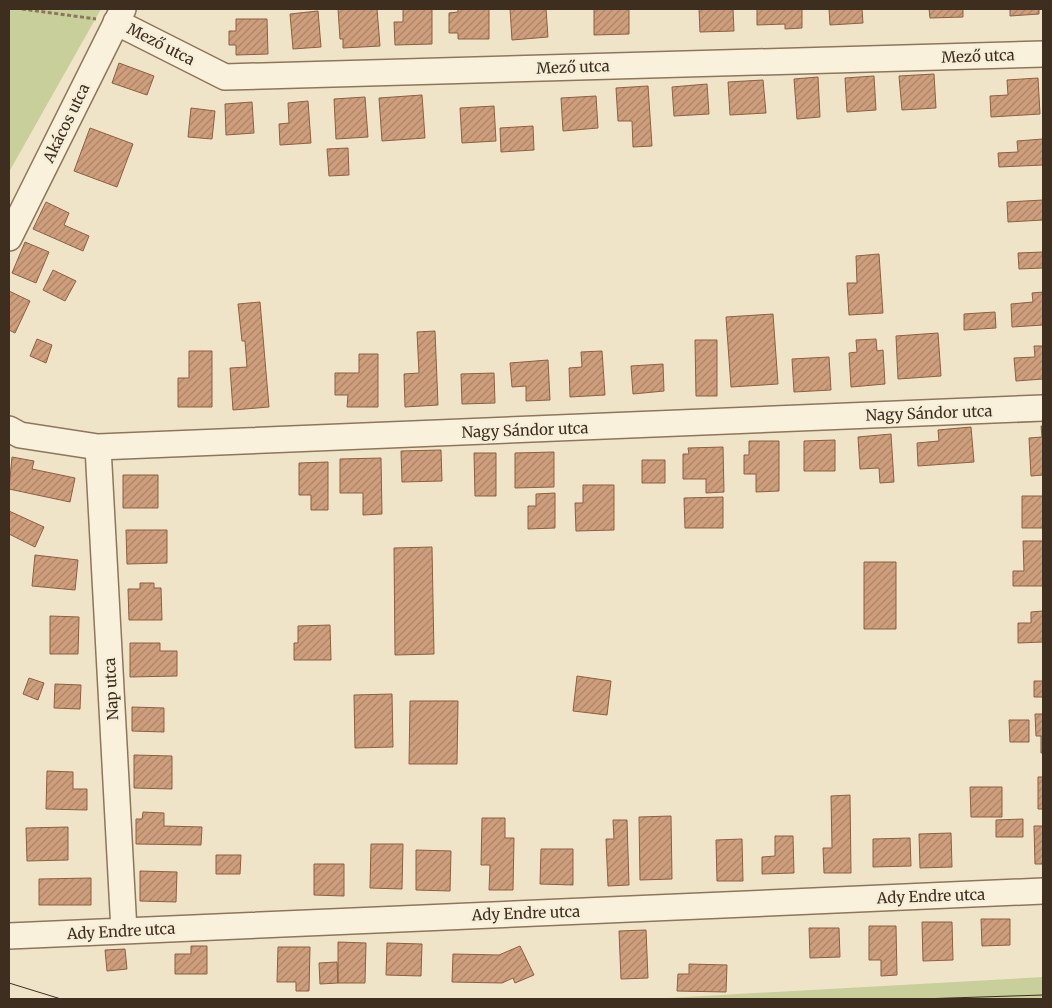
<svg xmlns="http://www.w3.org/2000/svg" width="1052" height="1008" font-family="Merriweather,serif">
<defs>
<pattern id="building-hatch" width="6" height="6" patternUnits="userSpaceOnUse" patternTransform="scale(1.25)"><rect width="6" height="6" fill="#cf9f7d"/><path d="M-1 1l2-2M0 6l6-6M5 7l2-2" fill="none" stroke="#a98266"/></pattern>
</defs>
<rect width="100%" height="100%" fill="#f0e4c8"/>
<path fill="#c9cf9b" d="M9,9H101L9,172Z
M1043,977V999H667L668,998Z"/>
<path fill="url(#building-hatch)" stroke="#8d5f41" d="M338,9H377L380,46L343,48V39H340Z
M403,9H432V44L395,45L394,22H403Z
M458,9H489V39H458V33H449V13L458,12Z
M510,9H546L548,37L512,40Z
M594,9H629V34L594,35Z
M699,9H733L734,31L700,32Z
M757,9H802V28L785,29V24L757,25Z
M829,9H862L863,23L830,25Z
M929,9H963V17L930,18Z
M1010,9H1039V14L1010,16Z
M318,11L321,47L293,49L290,14Z
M236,19H267L268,54L236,55V45H229V31H236Z
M119,63L154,76L147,95L112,83Z
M934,74L936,108L902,110L899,76Z
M874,76L876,110L847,112L845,78Z
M818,77L820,117L797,119L794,79Z
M1038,78L1040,114L991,117L990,96L1008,95L1007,80Z
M763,80L766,113L730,115L728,82Z
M707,84L709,114L674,116L672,87Z
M648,86L652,146L633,147L632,121H618L616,88Z
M422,95L425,138L382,141L379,98Z
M596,96L598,128L563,131L561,98Z
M365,97L368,137L336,139L334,99Z
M308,101L311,143L280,145L279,124L289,123L288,103Z
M252,102L254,133L226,135L225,104Z
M494,106L496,141L462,143L460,108Z
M191,108L215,111L212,139L188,137Z
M533,126L534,150L501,152L500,128Z
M90,128L133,144L117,187L74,171Z
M1043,139V165L999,167L998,153L1018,152L1017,141Z
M348,148L349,175L329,176L327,149Z
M1043,200V220L1008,222L1007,202Z
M46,202L69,213L64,225L89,236L83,251L33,229Z
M25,242L49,252L36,283L12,273Z
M1043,252V268L1019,269L1018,253Z
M879,254L883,313L849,315L847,283H857L856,256Z
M53,270L76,281L65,301L43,290Z
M9,291L30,301L15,333L9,330Z
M1043,292V325L1012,327L1011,304L1033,302L1032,293Z
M260,302L269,407L233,410L230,368L247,367L245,341H242L238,304Z
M995,312L996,328L964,330V314Z
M773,314L778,384L731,387L726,317Z
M435,331L438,405L405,407L404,374L419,373L417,332Z
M938,333L941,376L898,379L896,336Z
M37,339L52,345L46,363L30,356Z
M876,339L877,351L883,350L885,384L851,387L849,353L857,352L856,340Z
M695,340H717V396H696Z
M1034,346H1043V379L1016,381L1014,358L1035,357Z
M189,351H212V407H178V378H189Z
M602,351L605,395L570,397L569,368L582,367L581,352Z
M359,354H378V407H347L348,395H335V373H359Z
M829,357L831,390L794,392L792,359Z
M548,360L550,400L526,401V386L512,387L510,363Z
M663,364L664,391L633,394L631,366Z
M494,373L495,403L462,404L461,374Z
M1041,426H1043V475L1031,476L1029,438L1042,437Z
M971,427L974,462L918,466L917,443L939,441L938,430Z
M891,434L894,482L880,483L879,468L860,469L858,437Z
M835,440V471H804V441Z
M749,441H779V491L756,492V474H744V455H749Z
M723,447L724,492L706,493V479H683V454H689L688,448Z
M441,450L442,481L402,482L401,451Z
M554,452V487L515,488V453Z
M474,453H496V496H475Z
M12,457L34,461L32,469L75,478L70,502L9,489Z
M381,458L382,514L363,515V493H340V459Z
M642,460H665V483H642Z
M328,462V510H311V495H299V463Z
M123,475H158V508H123Z
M583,485H614V530L576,531L575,503H583Z
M555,493V528L528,529V506H536V494Z
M1022,496H1043V528H1022Z
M723,497V528H685L684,498Z
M9,511L44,527L35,547L9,534Z
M126,530H167V563L127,564Z
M1023,541H1043V586H1013V571H1024Z
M432,547L434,654L395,655L394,548Z
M35,555L78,560L75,590L32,586Z
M864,562H896V629H864Z
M140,583H154V588H161L162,620H129L128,589H140Z
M1043,611V642L1018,643V623H1031V612Z
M50,616L79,617L78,654H50Z
M330,625L331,660H294V643H298V626Z
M130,643H160V651H177V676L130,677Z
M577,676L611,681L607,715L573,711Z
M29,678L44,683L38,700L23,694Z
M1034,681H1043V697H1034Z
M55,684L81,685L80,709L54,708Z
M392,694L393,747L355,748L354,695Z
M410,701H458L457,764H409Z
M132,707L164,708V732L132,731Z
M1035,714H1043V753H1041V736H1036Z
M1009,720H1029V742H1010Z
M134,755L172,756V789L134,788Z
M47,771L73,772V789H87V810L46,809Z
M1038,777H1043V809H1038Z
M970,787H1002V817H971Z
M850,795L851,873H824L823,848H832L831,796Z
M143,812L164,813V826L202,827L201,845L136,844V819H142Z
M671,816L672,879L640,880L639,817Z
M482,818H505V838H514L513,890H489L490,865H481Z
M1023,819V837H996V820Z
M613,820H627L629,885L608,886L606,839H614Z
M1034,826H1043V864H1035Z
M68,827V860L27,861L26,828Z
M951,833L952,867L920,868L919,834Z
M775,836H793L794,873L762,874V857L775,856Z
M910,838L911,866L873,867V839Z
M742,839L743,881H717L716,840Z
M371,844H403L402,889L370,888Z
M541,849H573V885L540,884Z
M416,850L451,851L450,891L416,890Z
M216,855H241L240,874H216Z
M314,864H344V896L314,895Z
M140,871L177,872L176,902L140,901Z
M91,878V905H39V879Z
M981,919H1010V945L982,946Z
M922,922H952L953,960L923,961Z
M869,926H896L897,975L881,976V960H869Z
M809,928H839L840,957L810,958Z
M646,930L648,978L621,979L619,931Z
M338,942L366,943L365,983H338Z
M387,943L422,944L421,976L386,975Z
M191,946H207V974H175V954H191Z
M520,946L534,975L515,983L513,978L502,983L452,982L453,954L499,955Z
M278,947H310L309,991H296V982H277Z
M125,949L127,969L107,971L105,950Z
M337,962L338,983L320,984L319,963Z
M689,964L727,965L726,992L677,991L678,974H689Z"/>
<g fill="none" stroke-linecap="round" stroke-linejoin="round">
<defs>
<path id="minor" d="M116,22L225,77L1043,54
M9,238L123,9
M9,429L20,435L98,447L1043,408
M98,447L124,931
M9,936L1043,891"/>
</defs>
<use href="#minor" stroke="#8d765c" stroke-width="28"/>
<path stroke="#8d765c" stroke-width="3" stroke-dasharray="4 2.5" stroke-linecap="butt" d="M22,9L96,19"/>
<use href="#minor" stroke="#faf1dc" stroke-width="25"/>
<path stroke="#3d2e20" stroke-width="1" d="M9,983L61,999
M920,999L1043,995"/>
</g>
<g text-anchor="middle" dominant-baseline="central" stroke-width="5" stroke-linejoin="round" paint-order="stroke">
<g font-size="15" fill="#3d2e20" stroke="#f7eed8">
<text transform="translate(161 44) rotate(27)">Mező utca</text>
<text transform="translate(978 56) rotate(-2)">Mező utca</text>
<text transform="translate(573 67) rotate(-2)">Mező utca</text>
<text transform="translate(66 123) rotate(-64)">Akácos utca</text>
<text transform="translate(929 413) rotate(-2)">Nagy Sándor utca</text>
<text transform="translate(525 430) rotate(-2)">Nagy Sándor utca</text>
<text transform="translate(111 689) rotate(-93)">Nap utca</text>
<text transform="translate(931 896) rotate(-2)">Ady Endre utca</text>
<text transform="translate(526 913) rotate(-2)">Ady Endre utca</text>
<text transform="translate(121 931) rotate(-3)">Ady Endre utca</text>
</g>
</g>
<rect width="1052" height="1008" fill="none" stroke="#3d2e20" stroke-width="20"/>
</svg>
